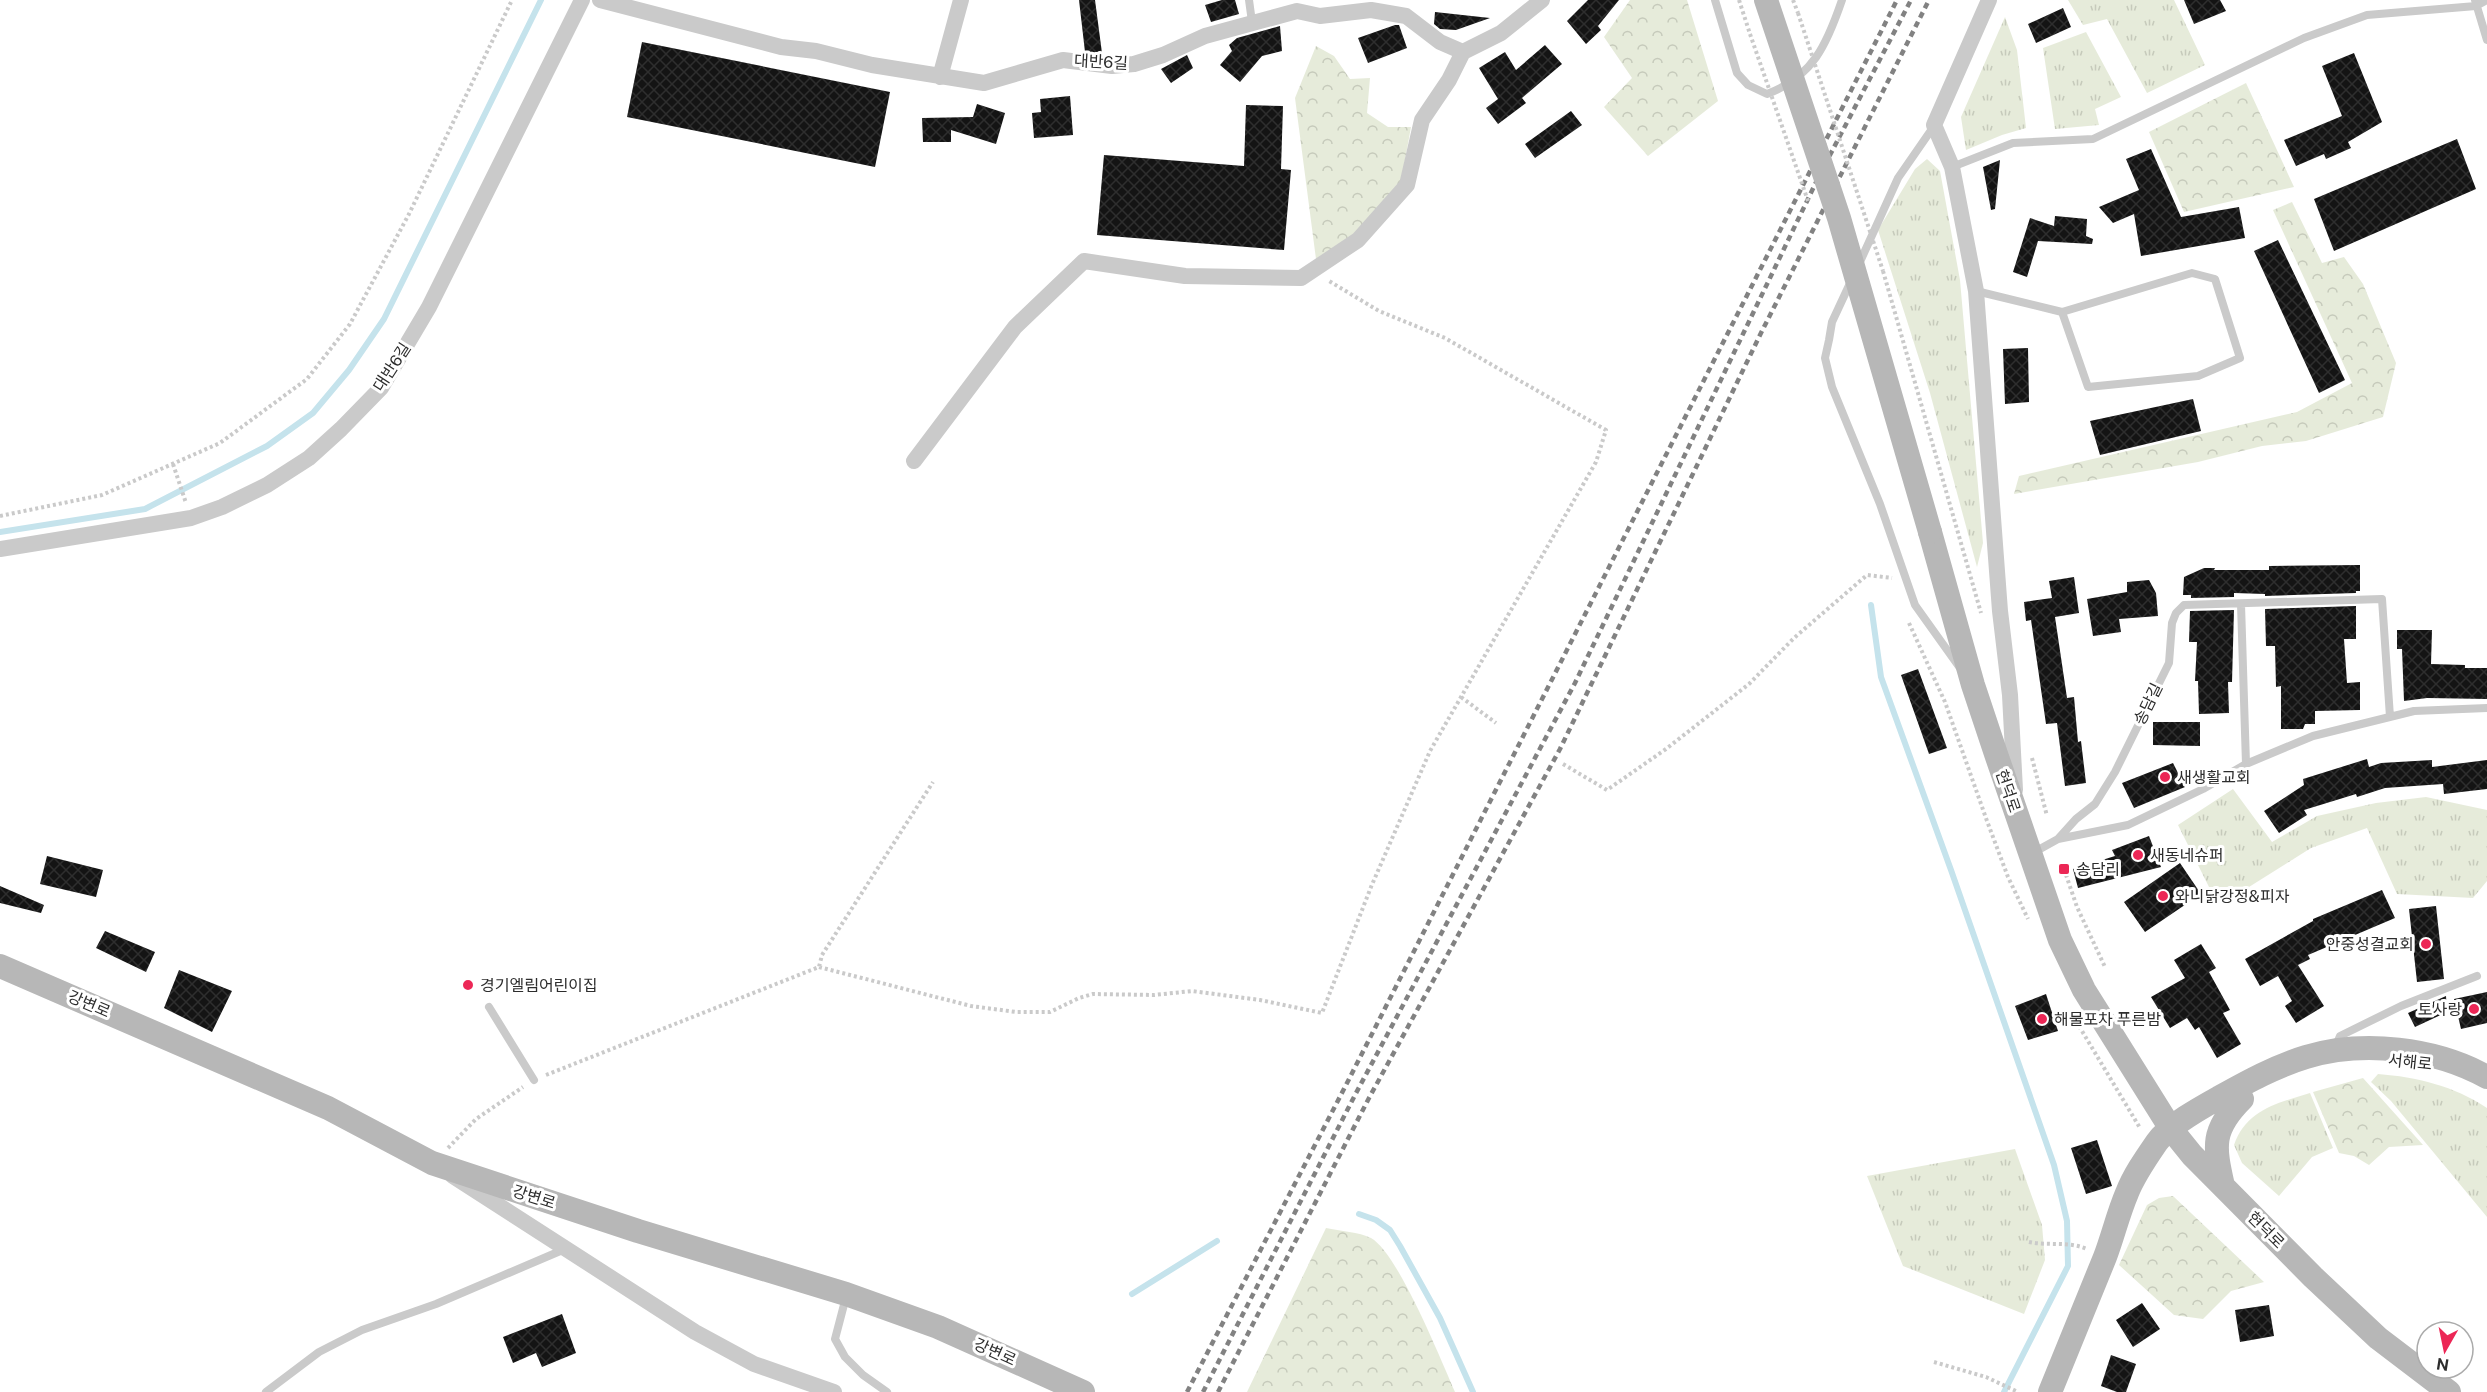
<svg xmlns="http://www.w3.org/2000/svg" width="2487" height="1392" font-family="'Public Sans','Noto Sans KR',sans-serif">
<defs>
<pattern id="grass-tufts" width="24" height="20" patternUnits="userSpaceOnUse" patternTransform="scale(1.5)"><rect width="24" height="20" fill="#e6ebda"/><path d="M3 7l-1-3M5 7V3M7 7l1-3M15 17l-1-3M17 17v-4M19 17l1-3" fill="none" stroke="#c6cabb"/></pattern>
<pattern id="forest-crowns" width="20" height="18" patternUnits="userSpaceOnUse" patternTransform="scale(1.5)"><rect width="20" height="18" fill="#e6ebda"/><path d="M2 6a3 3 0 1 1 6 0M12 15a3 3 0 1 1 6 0" fill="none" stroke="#c6cabb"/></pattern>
<pattern id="building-cross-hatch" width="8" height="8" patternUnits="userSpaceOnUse" patternTransform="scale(1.5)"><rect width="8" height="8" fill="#141414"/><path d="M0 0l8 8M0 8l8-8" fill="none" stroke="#2e2e2e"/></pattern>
</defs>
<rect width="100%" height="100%" fill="#fff"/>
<path fill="url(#grass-tufts)" d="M2068,0H2174L2205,65L2147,93L2107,19L2083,25Z
M2005,17L2017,50L2026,128L2002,135L1966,150L1961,117Z
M2086,32L2121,97L2095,109L2099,125L2055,129L2043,48Z
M1927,159L1940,171L1960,280L1983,543L1977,567L1930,393L1878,230L1915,169Z
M2233,789L2272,842L2317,816L2376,803L2426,797L2487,810V881L2473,898L2397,894L2367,828L2311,848L2233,897H2214L2178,825Z
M2378,1074C2417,1077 2454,1086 2487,1108V1217L2391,1101L2371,1082Z
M2310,1093L2333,1148L2312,1157L2279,1196L2242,1163L2234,1145C2246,1110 2277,1103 2310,1093Z
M2015,1149L2042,1225L2045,1260L2024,1314L1903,1266L1867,1176Z"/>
<path fill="url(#forest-crowns)" d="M1630,0H1687L1718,101L1648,156L1604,107L1632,78L1604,37Z
M1316,46L1334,56L1350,79L1370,78L1367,113L1388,127H1411L1401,182L1352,236L1316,259L1295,98Z
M2246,83L2294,187L2184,212L2149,132Z
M2292,202L2322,263L2344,257L2363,284L2396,363L2383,417L2306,441L2262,446L2198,462L2014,494L2019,476L2297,412L2352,383L2273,210Z
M2363,1078L2423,1145L2389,1147L2369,1165L2354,1156L2339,1153L2313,1092Z
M2173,1196L2264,1282L2231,1291L2203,1319L2174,1315L2119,1265L2147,1205L2159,1198Z
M1326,1228C1340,1231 1359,1232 1371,1238C1398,1253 1441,1360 1455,1392H1247Z"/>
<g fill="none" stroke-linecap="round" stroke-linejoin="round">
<path stroke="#c5e3ec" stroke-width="6" d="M0,532L145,509L267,446L313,413L349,370L384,319L541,0
M1871,605L1881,677L1951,870L2054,1165L2067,1221L2068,1266L2004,1392
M1359,1214L1376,1220L1390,1230L1400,1246L1440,1318L1473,1392
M1132,1294L1217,1241"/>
</g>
<path fill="url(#building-cross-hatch)" d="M1079,0H1095L1102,53L1085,52Z
M1222,0H1235L1239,14L1211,22L1205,5Z
M1588,0H1619L1598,26L1601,30L1586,44L1567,21Z
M2184,0H2220L2226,11L2194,24Z
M2063,8L2071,27L2036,43L2028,24Z
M1435,12L1490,18L1456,30L1440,29L1434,24Z
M1395,25H1399L1407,48L1368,63L1358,38Z
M1280,26L1282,51L1262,56L1240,82L1220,65L1232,51L1229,45L1237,38Z
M642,42L890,92L875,167L627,117Z
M1545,45L1562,64L1522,98L1526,103L1498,124L1486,108L1498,99L1479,68L1505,52L1516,70Z
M2354,53L2382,122L2348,142L2351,148L2326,159L2324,154L2296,166L2284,140L2342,116L2322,66Z
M1187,55L1193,68L1171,83L1161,69Z
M1070,96L1073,135L1034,138L1032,113L1041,112L1040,99Z
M977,104L1005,113L996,144L951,130V142H923L922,118L973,117Z
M1246,105L1283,106L1281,169L1291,170L1284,250L1097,235L1104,155L1244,166Z
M1571,111L1582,125L1535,158L1525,144Z
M2457,139L2476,189L2334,251L2314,199Z
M2151,149L2181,217L2239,207L2245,238L2141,256L2134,214L2113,223L2099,207L2139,190L2126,159Z
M2000,160L1995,209L1991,210L1983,167Z
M2055,216L2087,219L2086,236L2093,239L2092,244L2038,241L2027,277L2013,272L2030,218L2054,226Z
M2278,240L2345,380L2319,393L2254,251Z
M2028,348L2029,402L2005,404L2003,349Z
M2193,399L2201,431L2100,455L2090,421Z
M2360,565V591H2356V593L2265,596V594L2234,593V597L2191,598V595H2183L2184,577L2204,568H2215L2214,570H2269V566Z
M2074,577L2079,613L2055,617L2067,698L2074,697L2078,742L2081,741L2086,783L2065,786L2057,723L2046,724L2031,620L2026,621L2024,602L2052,598L2049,581Z
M2149,580L2156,593L2158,616L2119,619L2121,632L2093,636L2087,599L2127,592V582Z
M2356,606V639H2344L2347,683L2360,682V710L2315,711V724H2305L2303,729H2281V686L2276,687L2275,646H2266L2265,609Z
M2234,610L2232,682H2228L2229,713L2199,714L2198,681H2195L2197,642H2189L2190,611Z
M2397,630H2432L2431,664L2465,665V668H2487V699L2427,698L2404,701L2402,649H2397Z
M1918,669L1947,748L1929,754L1901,675Z
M2153,722H2200V746L2153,745Z
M2367,759L2369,767L2381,763L2432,760V767L2487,760V789L2444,794L2443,784L2385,788L2357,797L2356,794L2304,810L2307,815L2279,833L2264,811L2304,785L2303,779Z
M2173,763L2185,787L2134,808L2122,783Z
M2149,836L2161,867L2078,888L2073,869L2115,856L2112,850Z
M47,856L103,870L96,897L40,884Z
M2180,863L2201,894L2145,932L2124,902Z
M0,886L44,905L41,913L0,903Z
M2382,890L2395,918L2308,955L2310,959L2298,965L2324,1006L2296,1023L2285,1006L2292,1001L2278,976L2260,986L2245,959L2313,921V919Z
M2436,906L2444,979L2417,982L2409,909Z
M105,931L155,952L146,972L96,948Z
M2201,944L2216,968L2209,972L2230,1010L2223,1013L2241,1044L2217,1058L2199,1027L2195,1030L2187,1018L2170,1028L2151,997L2185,978L2174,960Z
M179,970L232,991L212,1032L164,1008Z
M2487,992V1023L2461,1029L2454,999Z
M2046,994L2058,1031L2028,1040L2015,1006Z
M2446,996L2447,1012L2415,1027L2408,1013Z
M2097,1140L2112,1186L2086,1194L2071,1148Z
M2142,1303L2160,1329L2133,1347L2116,1320Z
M2269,1305L2274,1336L2240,1342L2235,1310Z
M562,1314L576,1353L542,1367L536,1353L513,1363L503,1337Z
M2111,1355L2136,1364L2126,1392H2117L2101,1386Z"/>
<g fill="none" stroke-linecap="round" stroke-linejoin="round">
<path stroke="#cacaca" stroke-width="4" stroke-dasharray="3 3" stroke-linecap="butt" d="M1739,0L1750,34
M1793,0L1798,13
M1883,271L1981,613
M173,464L186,503
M0,516L102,495L220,443L307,379L350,324L409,214L512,0
M1909,623L1945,702L1987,821L2008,877L2028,919
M1461,697L1496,723
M2032,758L2047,816
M1563,764L1607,790L1666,749L1749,684L1794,638L1867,575L1892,578
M2064,869L2077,907L2105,967
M819,967L971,1006L1016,1012H1050L1079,998L1093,994L1154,995L1192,991L1260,1000L1322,1013L1371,887L1430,751L1596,462L1606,430L1445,338L1379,311L1329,281
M2076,1021L2140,1128
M546,1075L819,967L822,955L933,782
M448,1148L476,1119L523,1087
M2029,1242C2048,1246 2069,1241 2087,1249
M1934,1362L1986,1377L2018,1392"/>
<path stroke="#cacaca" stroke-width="8" d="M1249,0L1252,22
M1715,0L1737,73L1748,85L1767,94C1813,77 1827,44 1842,0
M2475,0L2487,40
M1952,167L2013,143L2093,139L2304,38L2367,15L2476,6L2487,0
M1859,264L1898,178L1934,126
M1852,279L1832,322L1829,340L1825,358L1832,387L1880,504L1915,605L1960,668
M1976,291L2062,312L2192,273L2215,279L2240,358L2198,376L2088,387L2062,312
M2241,604L2246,764
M2058,839L2076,819L2095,804L2115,772L2169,663L2172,623L2176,613L2184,605L2382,599L2390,717
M2031,854L2058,839L2128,825L2203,789L2246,764L2313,736L2414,711L2487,708
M489,1007L534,1080
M2335,1048L2340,1036L2401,1006L2477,976
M846,1297L835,1339L845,1357L863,1375L887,1392
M266,1392L319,1352L362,1330L436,1304L565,1249"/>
<path stroke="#cacaca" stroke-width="16" d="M600,0L781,47L816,51L872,65L984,83L1063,60L1112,66L1134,64L1163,55L1205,36L1297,11L1320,16L1371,10L1406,16L1440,42L1463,52L1501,33L1542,0
M1989,0L1934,125L1952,167L1976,291L2000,611L2010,695L2015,790
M940,77L961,0
M914,461L1015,327L1084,261L1185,276L1301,278L1358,240L1407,185L1422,120L1449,80L1463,52
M0,549L191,518L222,507L267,485L309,458L341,429L381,388L429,307L582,0
M453,1176L695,1332L754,1364L834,1392"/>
<path stroke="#b7b7b7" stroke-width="24" d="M1930,532L1973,685L1996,754L2060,940L2084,990L2171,1129L2192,1155L2313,1277L2378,1338L2449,1392
M0,966L328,1108L432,1163L638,1231L846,1294L938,1327L1083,1392
M2223,1186C2214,1146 2211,1130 2242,1099
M2050,1392C2068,1347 2087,1302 2105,1257C2113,1236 2118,1214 2127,1193C2134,1175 2146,1158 2157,1142C2169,1125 2202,1107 2220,1097C2247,1082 2276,1066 2306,1057C2363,1040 2435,1048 2487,1077"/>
<path stroke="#828282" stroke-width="4.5" stroke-dasharray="6 4.5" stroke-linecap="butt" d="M1187,1392L1345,1087L1897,0
M1203,1392L1355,1095L1575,683L1820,174L1911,0
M1218,1392L1369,1098L1560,749L1760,335L1929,0"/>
<path stroke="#cacaca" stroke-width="4" stroke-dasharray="3 3" stroke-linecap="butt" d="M1798,13L1883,271
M1750,34L1808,201"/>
<path stroke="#b7b7b7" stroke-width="24" d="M1766,0L1839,218L1930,532"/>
</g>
<g fill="#ec2756" stroke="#fff" stroke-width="2">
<circle cx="2165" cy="777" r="6"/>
<circle cx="2138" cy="855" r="6"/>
<rect x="2058" y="863" width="12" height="12" rx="3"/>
<circle cx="2163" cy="896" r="6"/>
<circle cx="2426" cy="944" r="6"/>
<circle cx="468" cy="985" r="6"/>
<circle cx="2474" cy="1009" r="6"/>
<circle cx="2042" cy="1019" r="6"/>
</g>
<g text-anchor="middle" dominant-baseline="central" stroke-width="6" stroke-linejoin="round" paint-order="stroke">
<g font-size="16" fill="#2d2d2d" stroke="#fff">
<text transform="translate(1101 62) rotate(3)">대반6길</text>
<text transform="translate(392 367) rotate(-57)">대반6길</text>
<text transform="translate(2148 704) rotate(-64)">송담길</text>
<text transform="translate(2008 791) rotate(71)">현덕로</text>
<text transform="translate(89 1004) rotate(23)">강변로</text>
<text transform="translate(2410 1062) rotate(6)">서해로</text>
<text transform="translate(534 1197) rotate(18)">강변로</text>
<text transform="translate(2266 1230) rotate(45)">현덕로</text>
<text transform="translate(995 1352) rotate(24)">강변로</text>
</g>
<g font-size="16" fill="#2d2d2d" stroke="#fff" text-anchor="start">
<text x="2177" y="777">새생활교회</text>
<text x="2150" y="855">새동네슈퍼</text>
<text x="2076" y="869">송담리</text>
<text x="2175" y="896">와니닭강정&amp;피자</text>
<text x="2414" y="944" text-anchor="end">안중성결교회</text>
<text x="480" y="985">경기엘림어린이집</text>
<text x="2462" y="1009" text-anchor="end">토사랑</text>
<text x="2054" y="1019">해물포차 푸른밤</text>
</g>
</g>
<g transform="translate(2445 1350) rotate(189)"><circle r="28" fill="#ffffff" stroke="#ababab" stroke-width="1.5"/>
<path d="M0-4.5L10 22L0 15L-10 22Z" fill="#ec2756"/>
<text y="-9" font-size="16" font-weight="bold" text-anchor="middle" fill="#2d2d2d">N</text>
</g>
</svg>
